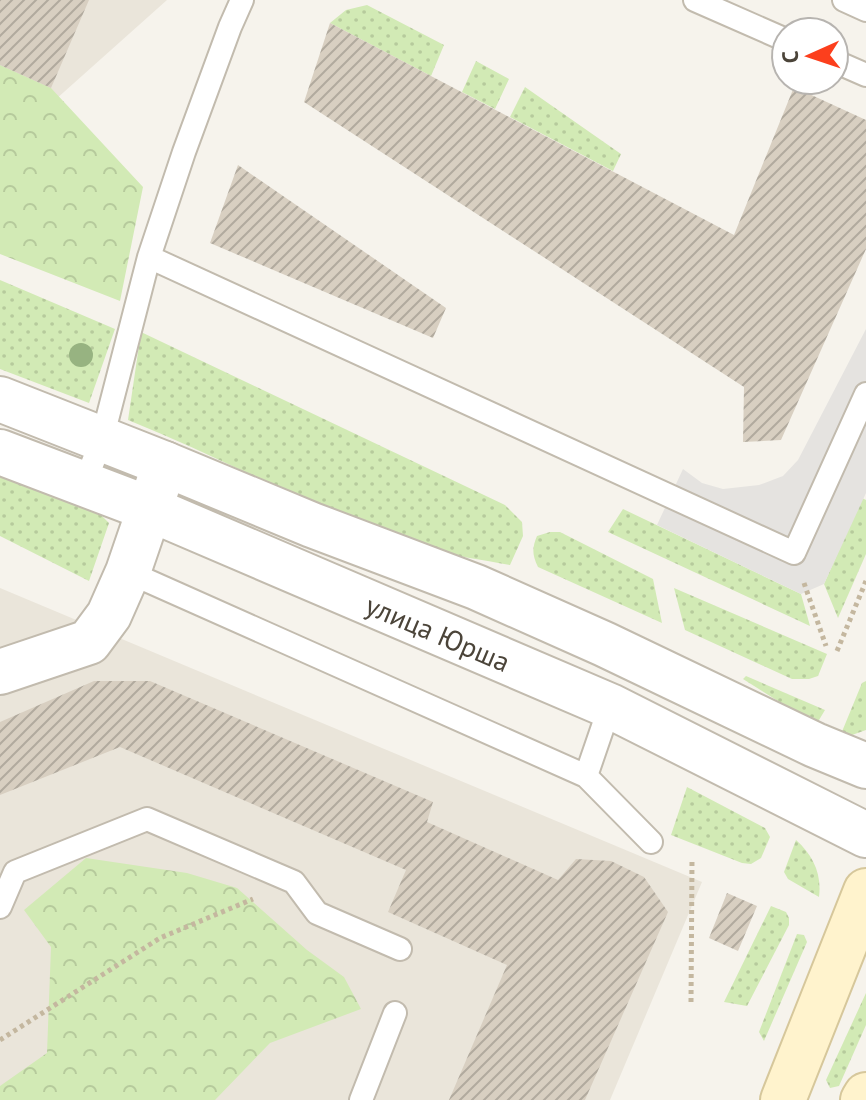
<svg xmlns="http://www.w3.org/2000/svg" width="866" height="1100" font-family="'PT Sans',sans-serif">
<defs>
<pattern id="grass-dots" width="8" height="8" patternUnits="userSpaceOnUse" patternTransform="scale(2)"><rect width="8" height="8" fill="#d2eab5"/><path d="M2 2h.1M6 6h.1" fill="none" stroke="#b6ca9c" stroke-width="1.8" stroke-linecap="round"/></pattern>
<pattern id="forest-crowns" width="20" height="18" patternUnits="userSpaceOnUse" patternTransform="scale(2)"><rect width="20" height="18" fill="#d2eab5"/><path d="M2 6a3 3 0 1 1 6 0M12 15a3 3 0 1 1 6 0" fill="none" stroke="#b6ca9c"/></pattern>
<pattern id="building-hatch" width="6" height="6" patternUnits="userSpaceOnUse" patternTransform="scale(2)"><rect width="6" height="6" fill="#d8cfc1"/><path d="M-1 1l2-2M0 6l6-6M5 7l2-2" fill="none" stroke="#b1aa9e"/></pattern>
</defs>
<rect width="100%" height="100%" fill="#f6f3ec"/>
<path fill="#eae5da" d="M0,0H167L55,100L0,76Z
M0,588L702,882L610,1100H0Z"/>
<path fill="url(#grass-dots)" d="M367,5L444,45L431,76L330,23L346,10Z
M476,61L509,79L495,109L462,92Z
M525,87L621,154L613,171L510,117Z
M0,280L115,329L89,403L0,369Z
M141,332L505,505L522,522L523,536L510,565C483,560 453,556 426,548C323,514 228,460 128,420Z
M0,472L96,510L109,523L89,581L0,536Z
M862,498L866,500V554L838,618L824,584Z
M623,509L801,594L810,626L608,532Z
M550,532H560L653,579L662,623L538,567C532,555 532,548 537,536Z
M674,588L827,654L818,676L809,679H792L685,630Z
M746,676L825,710L816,725L743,679Z
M866,681V730L852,735L841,734L862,683Z
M687,787L765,828L770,837L761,858L751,864L742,863L671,835Z
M796,840C813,855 822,874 819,897L788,879L784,872Z
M771,906L786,912L789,918V925L747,1006L724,1002Z
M797,934L804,935L807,942L764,1041L759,1032Z
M866,993V1025L839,1086L830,1088L826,1080Z"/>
<path fill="url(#forest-crowns)" d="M0,65L51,88L143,187L120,301L0,254Z
M86,858L187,873L237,888L307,950L344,977L361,1009L270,1043L215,1100H0V1086L47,1053L51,947L24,910Z"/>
<path fill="#e5e3e0" d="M866,329V493L824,584L801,594L657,525L683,469L702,483L723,489L759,485L783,476L798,460Z"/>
<path fill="url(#building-hatch)" d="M0,0H89L51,88L0,65Z
M330,23L734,235L794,87L866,120V249L781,440L743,442L744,387L304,102Z
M238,165L446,308L433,338L210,243Z
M94,681H150L433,802L427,822L558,880L576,859L611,861L644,877L668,912L585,1100H449L507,965L388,912L406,870L120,747L0,795V722Z
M727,893L757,906L738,951L709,938Z"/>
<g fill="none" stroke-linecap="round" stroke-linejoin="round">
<defs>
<path id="service" d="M695,0L786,40
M844,0L866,10
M834,61L866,75
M149,257L794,553L866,394
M84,485L102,439L149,257L184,152L230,27L242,0
M128,572L586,776L651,842
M586,776L610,706
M0,907L15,872L147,819L294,882L317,913L400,949
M361,1100L395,1013"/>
<path id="minor" d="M0,672L89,642L109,615L128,572L165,464"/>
<path id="tertiary" d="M0,399L165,464L312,525L476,587L604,644L815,745L866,766
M0,452L150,509L610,706L866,835"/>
<path id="secondary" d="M783,1100L866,891
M863,1100L866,1095"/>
</defs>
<use href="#service" stroke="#c2bbae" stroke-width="26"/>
<use href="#minor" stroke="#c2bbae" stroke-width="48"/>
<use href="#tertiary" stroke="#c2bbae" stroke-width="48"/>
<use href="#secondary" stroke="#d6c79b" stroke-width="48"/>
<path stroke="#c4b79f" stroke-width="5" stroke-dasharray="4 4" stroke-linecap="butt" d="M804,583L826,646
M837,651L866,581
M691,1002L692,860
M0,1040L160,938L253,899"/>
<use href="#service" stroke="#fff" stroke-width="22"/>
<use href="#minor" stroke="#fff" stroke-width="44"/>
<use href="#tertiary" stroke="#fff" stroke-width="44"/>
<use href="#secondary" stroke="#fff3cd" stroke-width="44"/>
</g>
<circle fill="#97b381" cx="81" cy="355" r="12"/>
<g text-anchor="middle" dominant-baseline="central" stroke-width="6" stroke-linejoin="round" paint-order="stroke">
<g font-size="28" fill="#4b4439" stroke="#fff">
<text transform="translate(438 633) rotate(23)">улица Юрша</text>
</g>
</g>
<g transform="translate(810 56) rotate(267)"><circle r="38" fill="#ffffff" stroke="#b7b4b0" stroke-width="2"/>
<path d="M0-6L14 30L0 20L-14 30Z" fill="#fc3f1d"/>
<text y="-12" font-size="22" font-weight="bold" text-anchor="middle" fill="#4b4439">С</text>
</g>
</svg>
